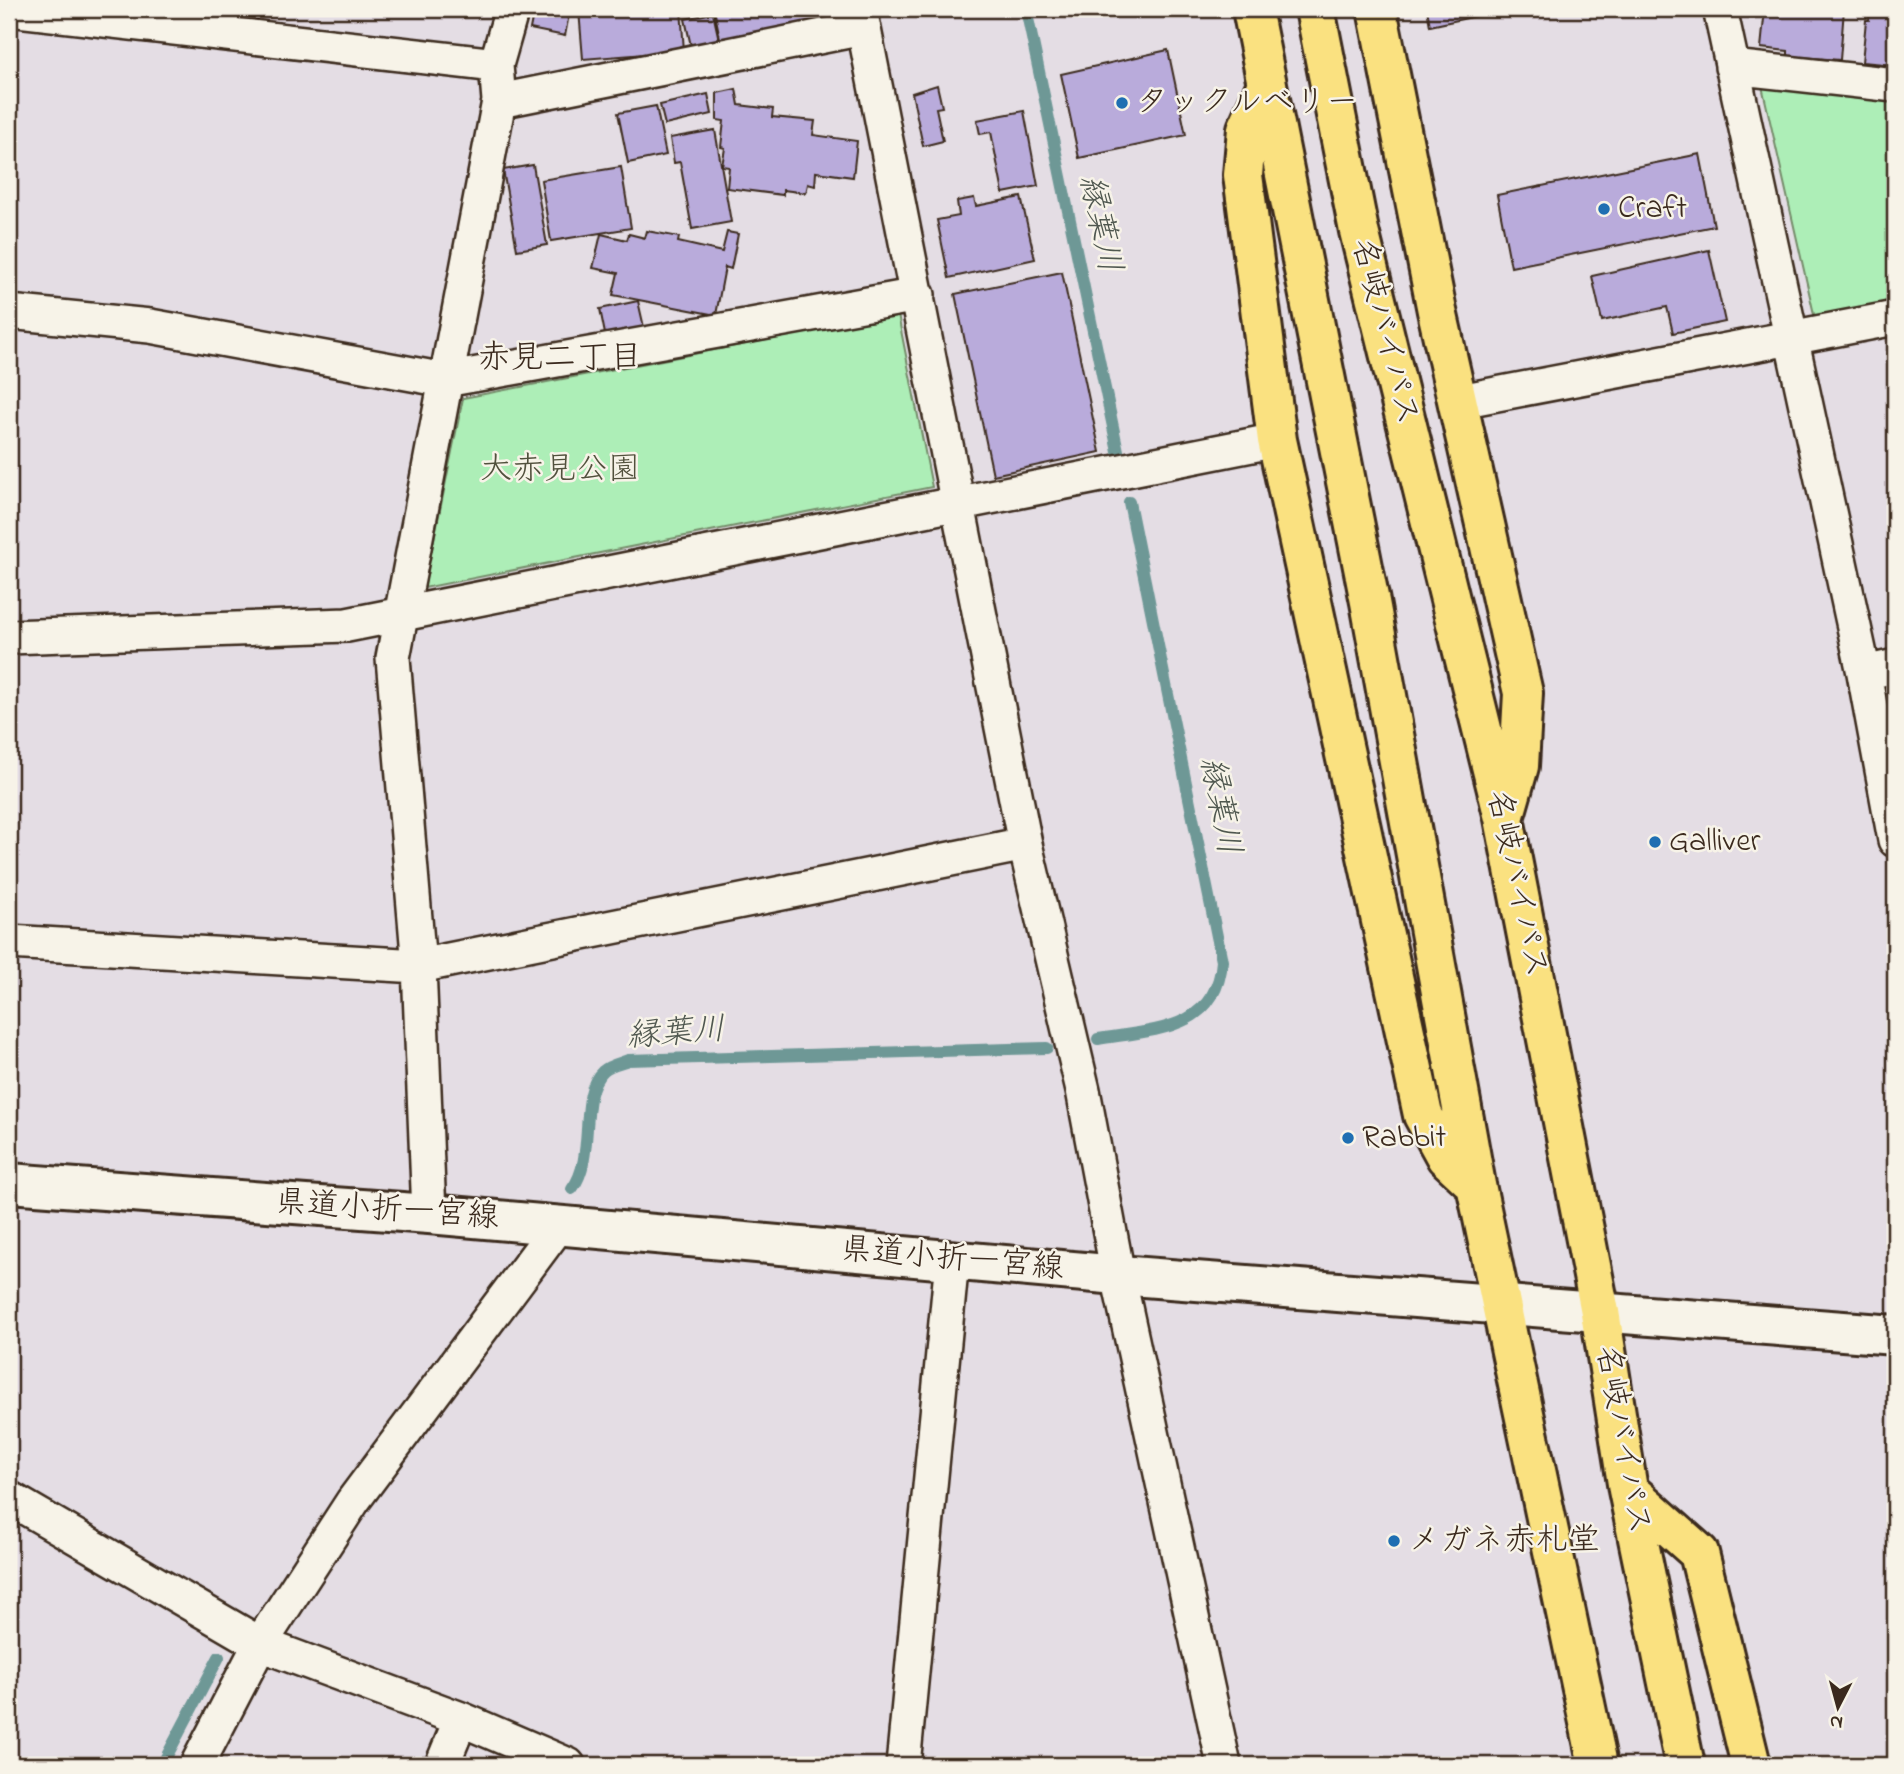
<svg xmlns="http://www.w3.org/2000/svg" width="1904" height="1774" font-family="'Indie Flower','Klee One',sans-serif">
<rect width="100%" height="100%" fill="#e4dde4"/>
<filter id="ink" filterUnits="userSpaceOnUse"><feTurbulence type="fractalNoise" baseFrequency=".0143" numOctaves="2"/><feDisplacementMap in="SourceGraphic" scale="14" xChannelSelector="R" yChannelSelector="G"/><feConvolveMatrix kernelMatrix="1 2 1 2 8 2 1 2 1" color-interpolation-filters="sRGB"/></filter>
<g filter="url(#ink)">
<path fill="#adeeb7" stroke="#748c6a" stroke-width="2" d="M1762,86L1895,99V306L1816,323Z
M898,315L932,487L424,588L463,398Z"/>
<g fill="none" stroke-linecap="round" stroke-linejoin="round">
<path stroke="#6e9896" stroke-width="12" d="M1026,9L1118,451
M1098,1039C1152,1030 1217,1031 1222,961L1129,502
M572,1189C597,1156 577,1095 603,1071C609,1065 621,1063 628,1060L1047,1048
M162,1765L219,1657"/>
</g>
<path fill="#b9abdb" stroke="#3b2a1e" stroke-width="2" d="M534,9H570L565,36L530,29Z
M591,9H681L684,51L583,59L579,10Z
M714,9H825L828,22L721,43Z
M1427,9H1509L1430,26Z
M1765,9H1844L1840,60L1788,56V51L1761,48Z
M1870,9H1895V65L1862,62L1866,20H1869Z
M713,13L719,40L691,46L685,19Z
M1168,50L1186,135L1079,158L1061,74Z
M937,85L942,107L936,108L943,141L923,146L912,93Z
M736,89L739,105L773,109L772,117L815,121L813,135L857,141L853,177L816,172L815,186L808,184L806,193L783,190V195L727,188L729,167L722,166L725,148L721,147L724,121L717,120V93Z
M708,94L712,114L665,125L660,105Z
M656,106L666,155L628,163L618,113Z
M1024,111L1038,186L1003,193L991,132L980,134L977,120Z
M715,130L731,222L692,229L680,162L674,163L670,138Z
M1700,154L1714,226L1511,267L1497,195Z
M533,165L547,245L517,250L503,170Z
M621,167L631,228L551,241L541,180Z
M1021,197L1035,259L949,278L937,220L959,216L957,201L974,198L976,206Z
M647,231L679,237L678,242L722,252L727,232L738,234L731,269L725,267L716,315L613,295L618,273L593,268L601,234L627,240L629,234L645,238Z
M1709,250L1725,322L1673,333L1667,307L1602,321L1592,276Z
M1062,272L1100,452L993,475L955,294Z
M638,301L646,336L607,344L600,309Z"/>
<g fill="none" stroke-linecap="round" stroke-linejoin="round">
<defs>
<path id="street" d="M9,9L496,65
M860,9L1025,844L1083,1090L1118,1275L1224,1765
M1720,9L1864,673L1895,840
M1732,67L1895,85
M499,101L863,28
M9,312L150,326L445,380L918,295
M1460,401L1895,318
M9,637L347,625L1277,440
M1864,673L1895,666
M9,942L419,966L1025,844
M429,1214L419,966L393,658L499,101L496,65L512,9
M9,1498L260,1644L461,1719L568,1765
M197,1765L260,1644L353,1501L559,1225
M442,1765L461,1719
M903,1765L952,1260"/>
<path id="secondary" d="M9,1183L429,1214L1118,1275L1895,1335"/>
<path id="highway" d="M1252,9L1370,602L1476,1185L1598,1765
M1315,9L1359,231L1504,818L1600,1312L1628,1490L1685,1765
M1377,9L1437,311L1523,693L1519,766L1505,815
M1267,84L1247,129L1243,175L1277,440L1423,1115L1446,1157L1476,1185
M1628,1490L1699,1553L1751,1765"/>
</defs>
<use href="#street" stroke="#3b2a1e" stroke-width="38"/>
<use href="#secondary" stroke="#3b2a1e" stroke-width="44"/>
<use href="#highway" stroke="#3b2a1e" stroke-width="44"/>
<use href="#street" stroke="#f7f3e8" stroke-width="33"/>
<use href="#secondary" stroke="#f7f3e8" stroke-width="38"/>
<use href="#highway" stroke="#fae180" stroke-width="38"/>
</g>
</g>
<g fill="#1f6fb2" stroke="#f7f3e8" stroke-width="2.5">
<circle cx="1122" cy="103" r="7"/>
<circle cx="1604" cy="209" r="7"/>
<circle cx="1655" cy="842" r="7"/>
<circle cx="1348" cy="1138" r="7"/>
<circle cx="1394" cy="1541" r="7"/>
</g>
<g text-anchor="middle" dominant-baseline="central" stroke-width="5" stroke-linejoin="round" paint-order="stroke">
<g font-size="32" fill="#3b2a1e" stroke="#f7f3e8" text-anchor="start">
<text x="1136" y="103">タックルベリー</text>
<text x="1618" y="209">Craft</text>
<text x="1669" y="842">Galliver</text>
<text x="1362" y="1138">Rabbit</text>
<text x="1408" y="1541">メガネ赤札堂</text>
</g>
<g font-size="32" fill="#3b2a1e" stroke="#f7f3e8">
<text transform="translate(1384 332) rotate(76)">名岐バイパス</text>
<text transform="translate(1516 884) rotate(78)">名岐バイパス</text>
<text transform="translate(387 1211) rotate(4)">県道小折一宮線</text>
<text transform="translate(952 1260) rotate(5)">県道小折一宮線</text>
<text transform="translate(1622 1440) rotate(80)">名岐バイパス</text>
</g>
<g font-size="32" fill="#52513d" stroke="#f7f3e8">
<text x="560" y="470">大赤見公園</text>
</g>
<g font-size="33" font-style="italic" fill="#505850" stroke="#f7f3e8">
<text transform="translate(1099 224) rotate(78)">縁葉川</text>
<text transform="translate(1219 806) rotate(79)">縁葉川</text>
<text transform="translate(676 1034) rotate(-4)">縁葉川</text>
</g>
<g font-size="33" fill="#3b2a1e" stroke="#f7f3e8">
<text x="560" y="359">赤見二丁目</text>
</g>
</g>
<rect width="1904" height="1774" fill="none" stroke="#f7f3e8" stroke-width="35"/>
<rect x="18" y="18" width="1869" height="1739" fill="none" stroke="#3b2a1e" stroke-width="2.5" filter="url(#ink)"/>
<g transform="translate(1838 1707) rotate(186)" stroke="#f7f3e8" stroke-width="5" paint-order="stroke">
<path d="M0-5L12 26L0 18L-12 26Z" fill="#3b2a1e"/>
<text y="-10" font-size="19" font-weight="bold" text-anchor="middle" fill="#3b2a1e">N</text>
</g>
</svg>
